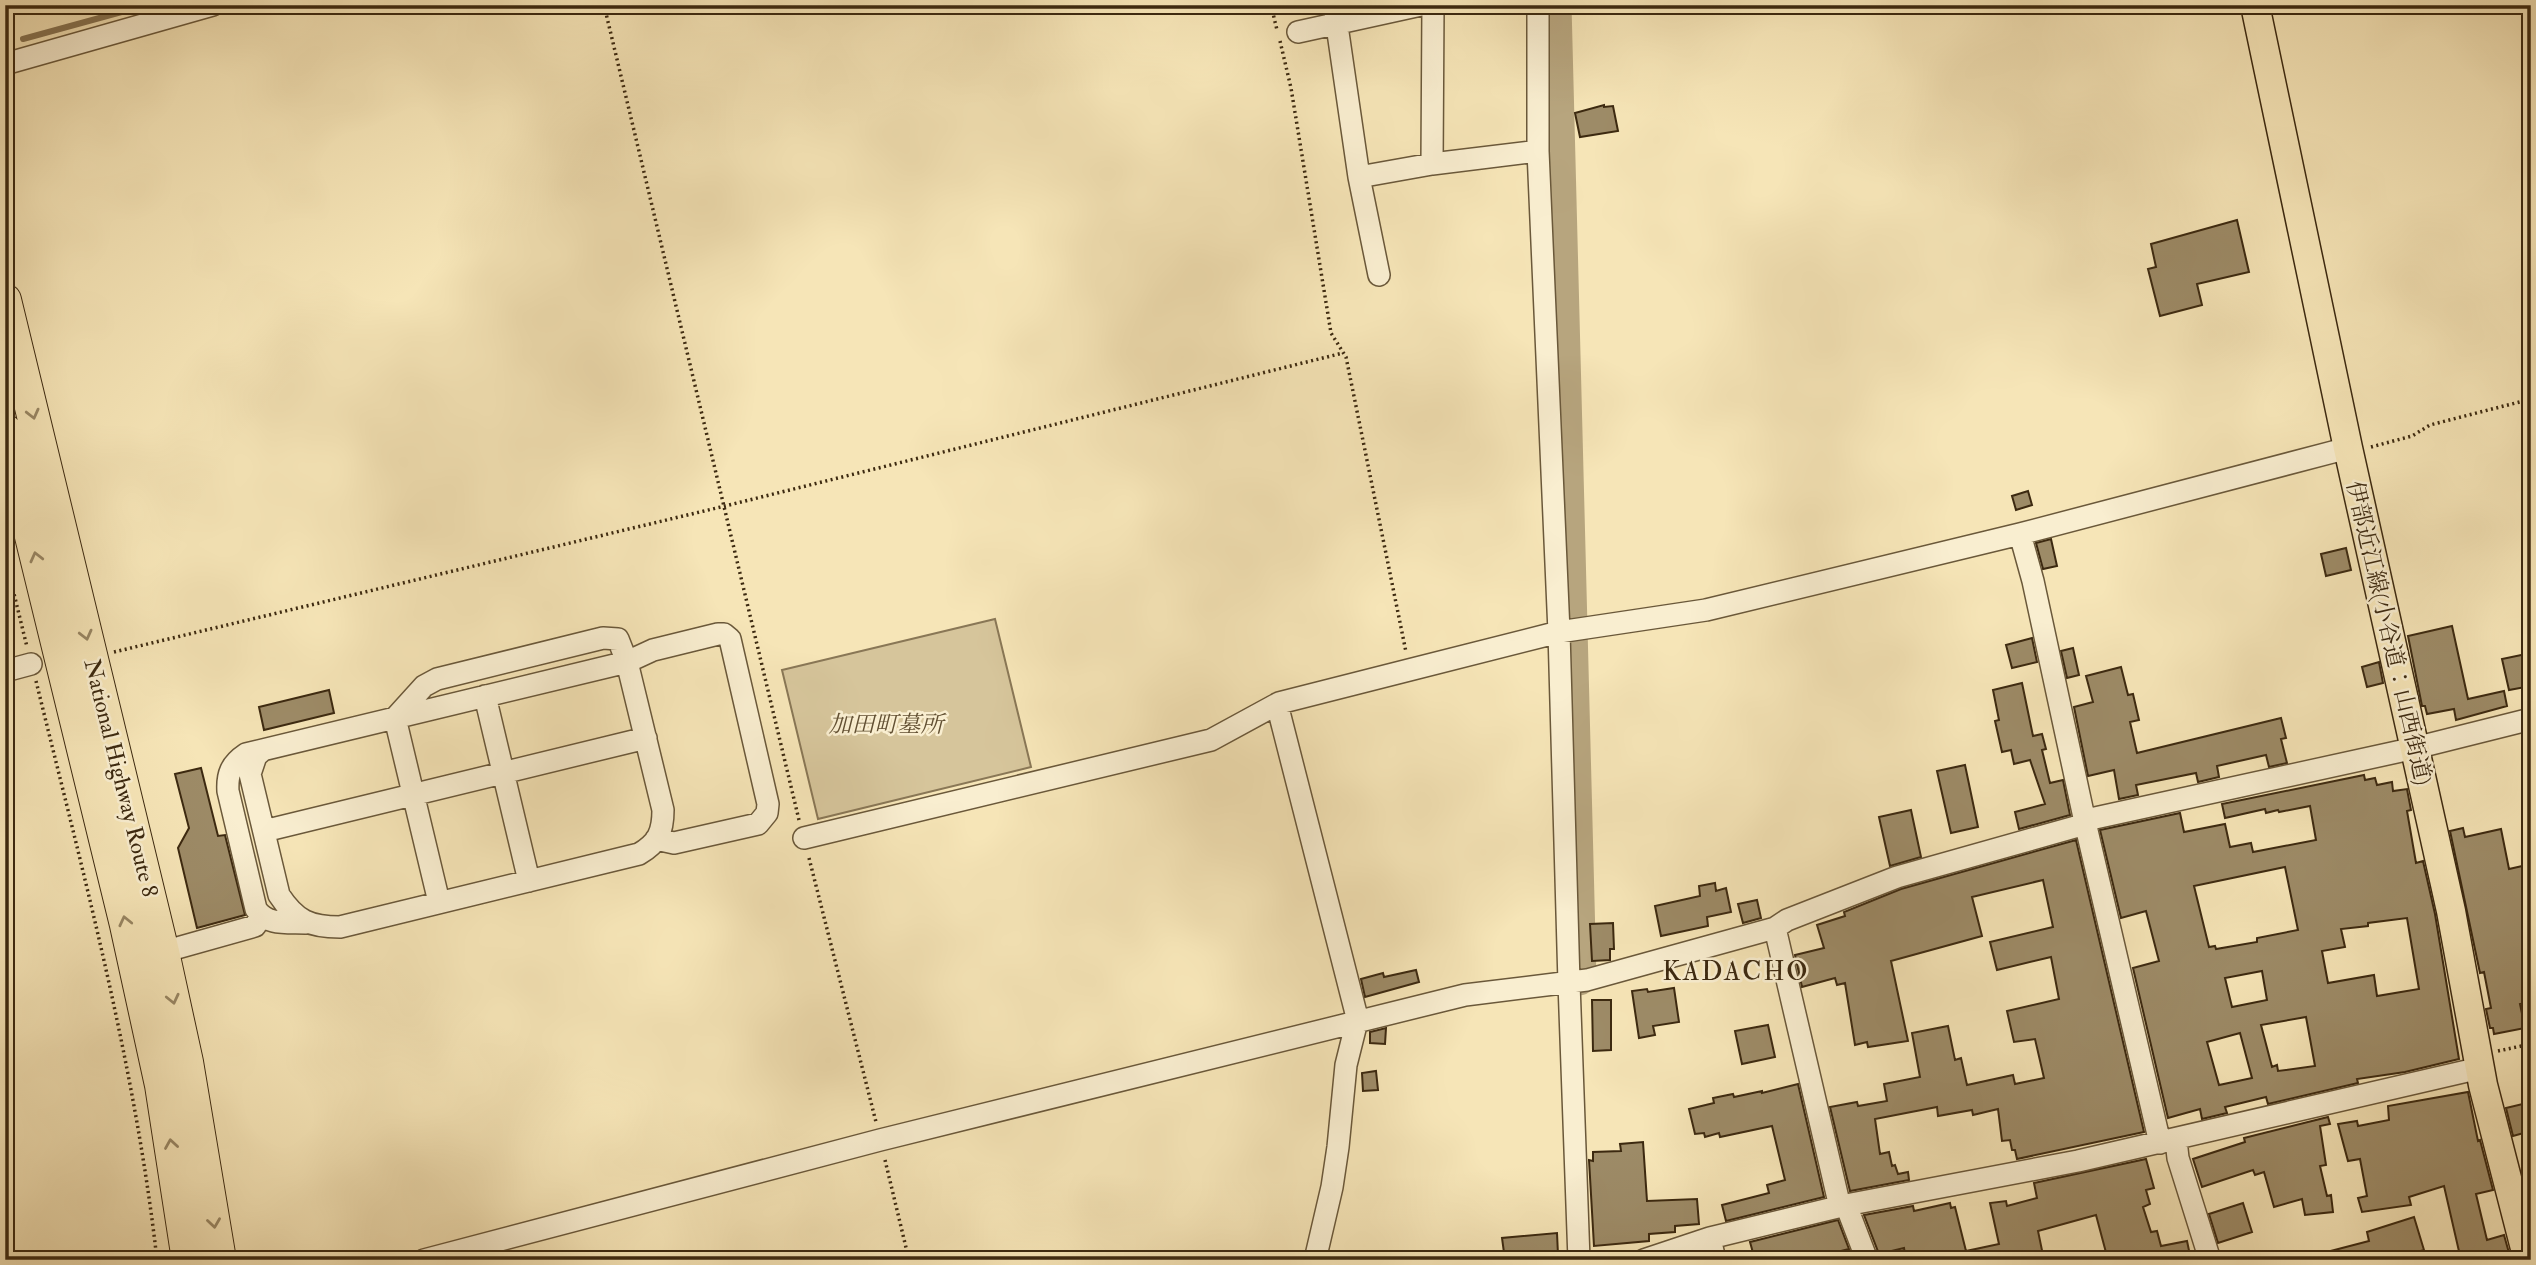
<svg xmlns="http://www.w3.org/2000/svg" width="2536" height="1265" font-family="'IM FELL Double Pica','Noto Serif JP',serif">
<rect width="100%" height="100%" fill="#f6e5b7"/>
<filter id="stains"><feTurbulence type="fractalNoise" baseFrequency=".00286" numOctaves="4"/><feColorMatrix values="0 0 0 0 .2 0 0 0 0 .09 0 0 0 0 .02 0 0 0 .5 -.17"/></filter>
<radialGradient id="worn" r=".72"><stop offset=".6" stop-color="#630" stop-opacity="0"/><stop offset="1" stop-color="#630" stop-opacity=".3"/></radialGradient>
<path fill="#d6c59b" stroke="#897756" stroke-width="2" d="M995,619L1031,767L818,819L782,670Z"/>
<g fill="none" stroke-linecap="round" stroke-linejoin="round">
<path stroke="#867352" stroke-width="6" d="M23,39L147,5"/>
<path stroke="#b7a57e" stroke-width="35" d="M1554,5L1579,978"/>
</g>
<path fill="#9d8b67" stroke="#3c2910" stroke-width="2" fill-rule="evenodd" d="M1604,105V107L1613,106L1618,131L1580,137L1575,113Z
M2237,220L2249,272L2197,284L2202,305L2160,316L2148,269L2156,267L2151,244Z
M2028,491L2032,505L2016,510L2012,496Z
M2051,539L2057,566L2043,569L2036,543Z
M2346,548L2351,570L2326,576L2321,554Z
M2452,626L2468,699L2504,691L2507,706L2456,720L2454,709L2427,714L2425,706H2422L2408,636Z
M2032,638L2037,662L2012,668L2006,645Z
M2073,648L2079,675L2067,678L2061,651Z
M2531,653V686L2509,690L2502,659Z
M2379,662L2383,683L2367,687L2362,667Z
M2121,667L2128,695L2133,694L2139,720L2130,722L2137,753L2281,718L2286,738L2281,739L2287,763L2269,767L2266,755L2217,766L2219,777L2198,782L2196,773L2136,785L2138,795L2119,799L2114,770L2088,776L2074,707L2093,702L2086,676Z
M2022,683L2033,736L2042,734L2046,749L2042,750L2050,783L2063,780L2070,815L2019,829L2015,812L2045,804L2030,760L2014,764L2011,750L2002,752L1995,721L1999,720L1993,690Z
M329,690L334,713L264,730L259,707Z
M1965,765L1978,827L1951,833L1937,771Z
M201,768L218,836L225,835L245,915L197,928L178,848L189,828L175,774Z
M2364,775L2365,780L2375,778L2377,785L2392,782L2393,791L2407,789L2411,810L2407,811L2416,863L2423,861L2435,914L2459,1059L2405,1072L2357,1079L2358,1083L2268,1104L2266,1097L2225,1107L2227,1113L2202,1119L2200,1109L2168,1118L2133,968L2159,961L2146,911L2121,918L2100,830L2180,813L2184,832L2225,824L2230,847L2251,843L2253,852L2316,840L2310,806L2279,812L2278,810L2266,813L2265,809L2225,818L2222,804ZM2285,867L2298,930L2257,938V942L2216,949L2215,946L2209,947L2194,886ZM2407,918L2419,989L2377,996L2374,975L2328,983L2322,951L2345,947L2341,929L2368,926V923ZM2262,971L2267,1000L2232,1007L2225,978ZM2306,1017L2315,1066L2278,1071L2277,1065L2272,1067L2261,1025ZM2240,1033L2252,1078L2219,1085L2207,1042Z
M1911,810L1921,857L1890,866L1879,817Z
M2463,828L2465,837L2501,829L2509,869L2531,864V1002L2520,1004L2525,1028L2494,1034L2493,1028H2490L2486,1009L2491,1008L2484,972L2480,973L2450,831Z
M2076,840L2144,1132L2017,1159L2015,1150H2012L2010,1140L2002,1141L1998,1109L1973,1115L1972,1110L1938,1116L1937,1107L1875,1119L1880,1154L1889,1152L1892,1166L1895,1165L1898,1174L1908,1172L1909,1180L1850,1191L1830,1107L1857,1102L1858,1106L1887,1101L1884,1084L1920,1077L1912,1033L1948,1026L1955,1060L1961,1058L1967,1085L2013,1075L2015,1084L2044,1078L2035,1039L2014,1042L2007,1011L2059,999L2051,957L1997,970L1990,942L2053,927L2043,880L1972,897L1982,936L1891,961L1908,1041L1868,1047L1867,1042L1855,1045L1845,983L1837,985L1835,978L1802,987L1795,955L1824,948L1817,925L1845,916L1844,912L1901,889Z
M1715,883L1716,891L1726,888L1731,912L1707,917L1708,926L1661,936L1655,906L1700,896L1699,886Z
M1757,900L1761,918L1743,923L1738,904Z
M1613,923L1614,949H1610V960L1592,961L1590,924Z
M1416,970L1419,982L1365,997L1361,979L1383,973L1384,977Z
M1674,988L1679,1022L1653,1026L1655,1035L1639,1038L1632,991L1647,989L1648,992Z
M1592,1000H1611V1050L1593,1051Z
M1768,1025L1775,1057L1742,1064L1735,1031Z
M1386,1028L1385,1044L1370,1043V1032Z
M1376,1071L1378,1090L1363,1091L1362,1073Z
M1798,1084L1824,1197L1726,1221L1722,1205L1769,1193L1767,1185L1785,1180L1772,1126L1720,1137L1719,1133L1705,1137L1704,1133L1695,1134L1689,1109L1714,1103L1713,1098L1733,1094L1734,1097L1762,1091V1093Z
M2468,1092L2478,1141L2480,1140L2493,1190L2476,1194L2487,1240L2504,1235L2511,1260H2461L2444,1186L2409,1197L2411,1205L2362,1212L2358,1198L2367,1196L2360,1159L2348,1161L2338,1124L2357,1121L2358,1126L2389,1120L2388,1106Z
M2531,1102V1131L2513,1136L2506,1108Z
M2328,1117L2330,1124L2320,1126L2326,1165L2320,1166L2327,1196L2331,1195L2333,1212L2305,1215L2302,1199L2274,1207L2264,1172L2255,1175L2253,1170L2202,1187L2193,1159L2245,1142L2244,1138Z
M1643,1142L1647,1201L1697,1199L1699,1224L1675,1226V1232L1649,1234V1241L1594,1246L1589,1160L1593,1161V1152L1621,1151L1620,1144Z
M2146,1159L2154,1188L2146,1190L2150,1204L2143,1207L2151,1232L2157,1231L2161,1246L2187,1241L2191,1260H2108L2096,1215L2038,1231L2044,1260H1906L1904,1248L1879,1254L1864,1215L1913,1206L1914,1211L1950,1203L1951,1208L1955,1207L1966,1251L1999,1244L1990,1203L2006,1201L2007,1206L2037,1198L2034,1183Z
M2243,1203L2252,1232L2218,1243L2209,1214Z
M2414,1217L2424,1250L2391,1260H2320L2319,1254L2369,1241L2367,1232Z
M1838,1220L1849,1249L1805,1260H1755L1750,1242Z
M1557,1233L1558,1255H1551V1259L1505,1260L1502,1238Z"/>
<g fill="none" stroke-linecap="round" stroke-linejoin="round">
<defs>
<path id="minor" d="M1334,5L1359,177L1379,275
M1538,5V151L1559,632L1569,983L1579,1260
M1298,32L1421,5
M5,64L213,5
M1432,164L1433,5
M1359,177L1432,164L1538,151
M2020,534L2033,581L2085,822L2160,1143
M5,671L31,664
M485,696L529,881
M1277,704L1358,1021
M263,750L256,756L250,774L279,895C296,921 310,927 340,927L639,854C658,843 663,832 663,810L627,662L246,754C231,764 227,774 228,791L256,909C267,926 288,922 306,923
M264,831L646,738
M804,838L1211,740L1279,703L1409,670L1559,632L1706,610L2020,534L2348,448
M439,902L395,718L424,686L437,679L603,638L618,639L627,662L653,650L718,634H724L730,639L768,804L767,813L758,824L674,843L656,839
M1775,928L1840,1207
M163,952L255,926L261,916
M2176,1140L2178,1158L2210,1260
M1846,1205L1867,1260
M1710,1238L1715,1260
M424,1260L880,1140L1465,995L1587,980L1775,928L1787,920L1897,877L2075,827L2095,818L2415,748L2531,719
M1315,1260L1332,1187L1338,1147L1346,1065L1357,1021
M1644,1260L1710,1238L1846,1205L2078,1161L2480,1068"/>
<path id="major" d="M2255,5L2348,448L2451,911L2483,1085L2528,1260"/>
<path id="highway" d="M5,300L163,952L187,1062L220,1260
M5,430L126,925L161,1085L188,1260"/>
</defs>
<use href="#minor" stroke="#6a583a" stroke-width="24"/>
<use href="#major" stroke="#3c2910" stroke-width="31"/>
<use href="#highway" stroke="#3c2910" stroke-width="34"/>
<path stroke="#3c2910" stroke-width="3.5" stroke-dasharray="2 3.5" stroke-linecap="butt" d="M604,5L799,820
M1271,5L1277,30
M1280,41L1291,88L1331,333L1346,357L1406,652
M2371,447L2412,436L2430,425L2531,399
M5,557L27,647
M114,652L725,506L1343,353
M36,681C83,873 135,1064 157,1260
M809,858L876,1122
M2498,1051L2531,1044
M885,1160L909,1260"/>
<use href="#minor" stroke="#f9eed0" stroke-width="21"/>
<use href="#major" stroke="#f6e5b7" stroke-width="28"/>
<use href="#highway" stroke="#f6e5b7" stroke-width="32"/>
</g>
<defs><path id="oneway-chevron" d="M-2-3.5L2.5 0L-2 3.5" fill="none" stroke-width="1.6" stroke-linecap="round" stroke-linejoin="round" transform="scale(1.75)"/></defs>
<g stroke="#998764">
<use href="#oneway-chevron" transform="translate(33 414) rotate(76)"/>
<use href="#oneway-chevron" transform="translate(36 557) rotate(-104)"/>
<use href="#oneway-chevron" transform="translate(86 635) rotate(76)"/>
<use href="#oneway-chevron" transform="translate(125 921) rotate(-103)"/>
<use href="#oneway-chevron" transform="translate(173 999) rotate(77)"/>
<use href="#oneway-chevron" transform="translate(171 1144) rotate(-99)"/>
<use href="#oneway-chevron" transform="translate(214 1223) rotate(82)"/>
</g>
<g text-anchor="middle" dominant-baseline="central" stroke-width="5" stroke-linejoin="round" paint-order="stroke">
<g font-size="23" fill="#3c2910" stroke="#f9eed0">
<text transform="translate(2389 633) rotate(77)">伊部近江線(小谷道：山西街道)</text>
<text transform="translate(121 778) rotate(76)">National Highway Route 8</text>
</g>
<g font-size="23" font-style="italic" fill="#625033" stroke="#f9eed0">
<text x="886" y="724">加田町墓所</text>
</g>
<g font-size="26" letter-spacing="2" fill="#3c2910" stroke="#f9eed0">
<text x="1736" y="972">KADACHO</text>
</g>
</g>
<rect width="2536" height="1265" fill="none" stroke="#f6e5b7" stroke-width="28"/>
<rect x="7" y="7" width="2522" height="1251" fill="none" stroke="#3c2910" stroke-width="3.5"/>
<rect x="14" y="14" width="2508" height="1237" fill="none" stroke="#3c2910" stroke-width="2"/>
<rect width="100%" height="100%" filter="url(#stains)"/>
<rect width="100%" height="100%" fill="url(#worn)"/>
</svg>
